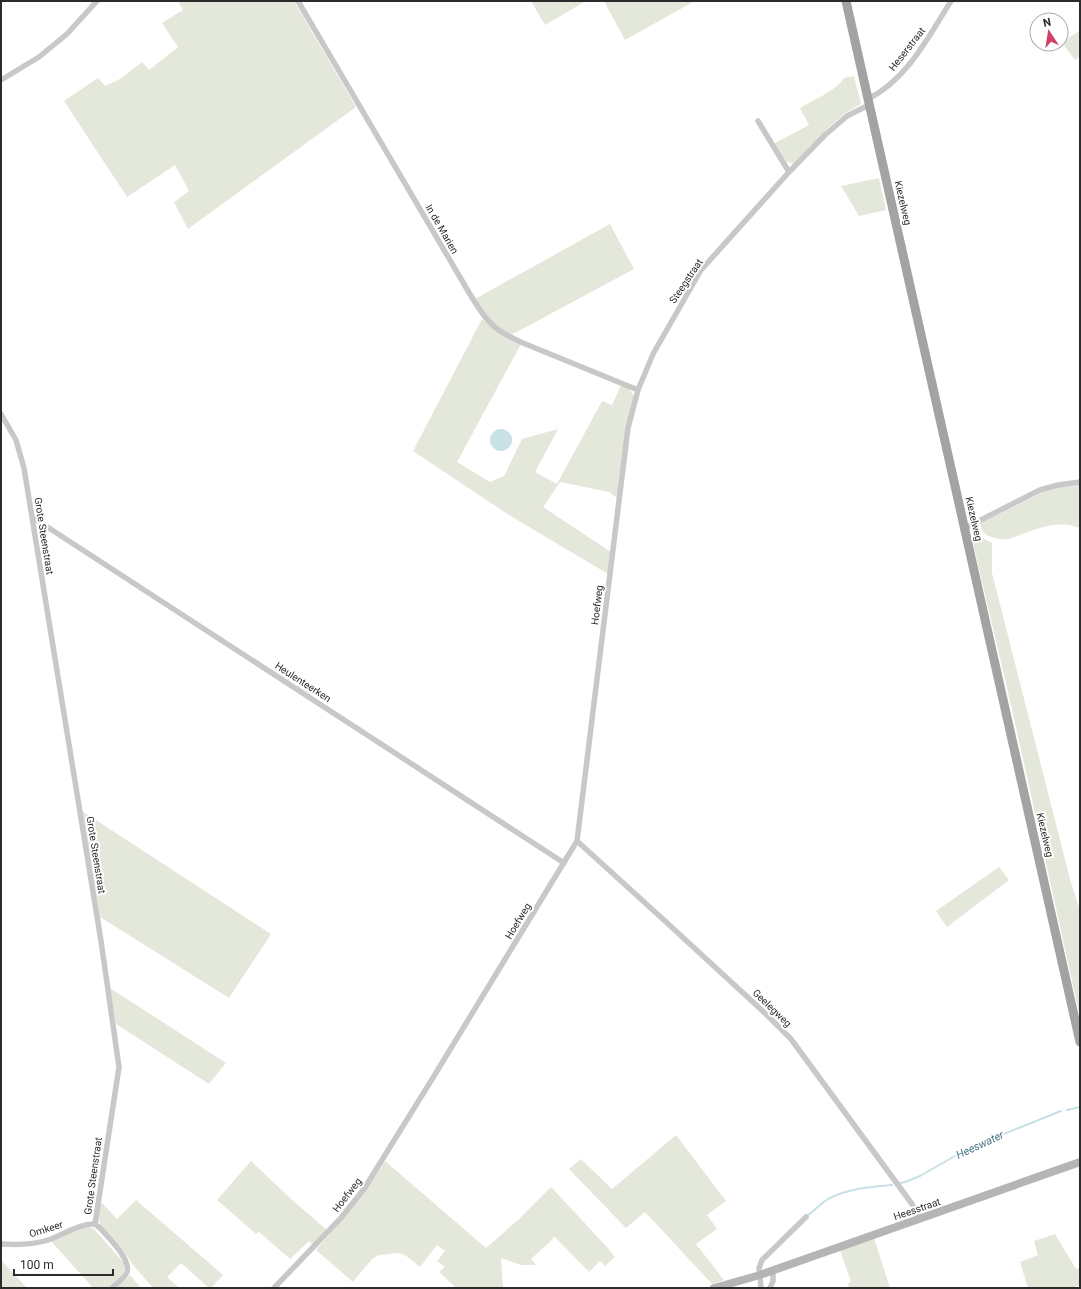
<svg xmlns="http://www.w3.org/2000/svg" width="1081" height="1289" font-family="Roboto,sans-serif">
<rect width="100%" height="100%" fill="#fff"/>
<path fill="#e4e8da" d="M178,1H294L356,107L188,229L174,202L189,191L175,165L127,197L64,101L98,78L105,86L120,79L142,62L149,70L178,47L162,23L183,10Z
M531,1H586L545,25Z
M604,1H692L693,2L625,40Z
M1080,30V56L1075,60L1062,43Z
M854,76L861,104L844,114L829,127L795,163C783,165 779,152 775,143L809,125L800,108C814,99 835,92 844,78Z
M879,178L886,210L859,216L841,186Z
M610,224L634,269L511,335L491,322L475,299Z
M482,319C495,331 505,337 521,344L457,462L490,482L504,476L522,439L558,429L535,472L557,484L602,401L612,405L621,385C628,388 632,390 634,397L622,454L617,498L609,492L560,482L543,507L611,552L608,574L509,515L413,451Z
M1080,485V528C1055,518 1031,532 1008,539C997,540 979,536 981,523L1041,493L1059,487Z
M975,537L983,538L992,543V573L1071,883L1080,911V1017L1011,705L972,539Z
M82,811L271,934L229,998L100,917Z
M999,867L1009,880L947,927L936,911Z
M110,988L226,1063L209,1084L116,1024Z
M676,1135L726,1201L707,1215L717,1229L696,1244L724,1280L712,1284L645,1212L626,1228L569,1169L581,1159L612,1189Z
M251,1161L291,1199L327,1230L313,1245L309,1241L290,1259L259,1232L256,1234L217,1200Z
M385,1161L486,1248L518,1220L551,1187L607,1247L615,1257L605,1266L600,1261L589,1272L554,1236L552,1240L531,1259L536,1265H521L501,1258L503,1288H456L439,1272L445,1267L437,1261L445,1251L437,1245L420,1267L405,1255L398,1253L379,1255L372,1259L353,1282L316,1250C340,1222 365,1194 385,1161Z
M136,1200L223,1275L211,1288H209L181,1263L167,1277L179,1288H153L133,1265L125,1253L102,1228L98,1218L100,1201L117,1219Z
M83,1227H89L94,1229L124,1263C127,1275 116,1281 108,1288H93L51,1241Z
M1055,1234L1076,1269L1080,1268V1285L1072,1288H1028L1020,1262L1038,1255L1034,1241Z
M874,1238L890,1288L894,1287V1288H849L848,1283L851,1282L840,1250Z
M1,1260L27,1288H1Z
M130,1275L141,1288H116Z"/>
<path fill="#c8e0e6" d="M490 440a11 11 0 1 1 22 0a11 11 0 1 1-22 0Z"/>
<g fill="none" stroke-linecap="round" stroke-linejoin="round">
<path stroke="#c8e0e6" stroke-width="2" d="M1067,1110L1080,1107
M901,1183L908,1181L920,1176L969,1148L1061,1111
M807,1216C815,1210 822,1202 830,1198C849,1188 872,1187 892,1185"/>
<path stroke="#c8c8c8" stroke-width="5.5" d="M298,1L471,296C488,324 494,330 523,343L638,390
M1,80L39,57L67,34L97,1
M868,99C907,80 929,36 951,1
M758,121L789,172
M1,414L16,440L24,468L101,941L119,1067L95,1224
M32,517L564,863
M965,528L1040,490L1058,485L1080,482
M577,841L665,921L768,1016L791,1039L912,1204L920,1218
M95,1224L100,1228C108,1237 131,1259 127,1272C125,1278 117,1283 112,1288
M1,1244C17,1245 32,1245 48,1240C63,1235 80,1223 95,1224
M274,1288L340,1219L364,1189L434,1076L577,841L628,428L638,390L653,354L701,270L789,172L825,135L847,116L869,105
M761,1288L759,1268L762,1260L806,1217
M770,1288L773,1281V1270"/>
<path stroke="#b5b5b5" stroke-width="8" d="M714,1288L760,1275L1080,1162"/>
<path stroke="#a3a3a3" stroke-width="9" d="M846,1L1080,1042"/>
</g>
<g text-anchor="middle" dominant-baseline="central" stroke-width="4" stroke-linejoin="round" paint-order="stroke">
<g font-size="10" fill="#2b2b2b" stroke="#fff">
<text transform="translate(907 49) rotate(-52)">Heserstraat</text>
<text transform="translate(903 203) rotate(77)">Kiezelweg</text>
<text transform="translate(442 229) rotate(60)">In de Marien</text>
<text transform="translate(686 281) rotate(-56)">Steegstraat</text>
<text transform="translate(974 519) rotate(77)">Kiezelweg</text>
<text transform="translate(44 536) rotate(81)">Grote Steenstraat</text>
<text transform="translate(597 605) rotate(-83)">Hoefweg</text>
<text transform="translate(303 682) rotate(33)">Heulenteerken</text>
<text transform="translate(1045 835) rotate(77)">Kiezelweg</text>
<text transform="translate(96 855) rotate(81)">Grote Steenstraat</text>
<text transform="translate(518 921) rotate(-59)">Hoefweg</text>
<text transform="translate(772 1008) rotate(44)">Geelegweg</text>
<text transform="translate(93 1176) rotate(-82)">Grote Steenstraat</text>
<text transform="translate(347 1195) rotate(-52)">Hoefweg</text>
<text transform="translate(917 1209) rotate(-19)">Heesstraat</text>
<text transform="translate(46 1229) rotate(-17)">Omkeer</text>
</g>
<g font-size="11" font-style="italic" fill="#447683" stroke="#fff">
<text transform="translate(980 1145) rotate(-25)">Heeswater</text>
</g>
</g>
<rect width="1081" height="1289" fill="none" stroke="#2b2b2b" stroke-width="4"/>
<g transform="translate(1049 32) rotate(348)"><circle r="19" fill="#ffffff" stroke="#aaaaaa"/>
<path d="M0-3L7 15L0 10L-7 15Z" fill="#cf4166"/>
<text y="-6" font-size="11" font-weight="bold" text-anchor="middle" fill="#2b2b2b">N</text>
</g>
<path d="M14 1269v6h99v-6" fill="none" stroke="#2b2b2b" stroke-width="2"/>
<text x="20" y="1269" font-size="12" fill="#2b2b2b" stroke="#ffffff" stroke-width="3" paint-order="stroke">100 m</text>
</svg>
